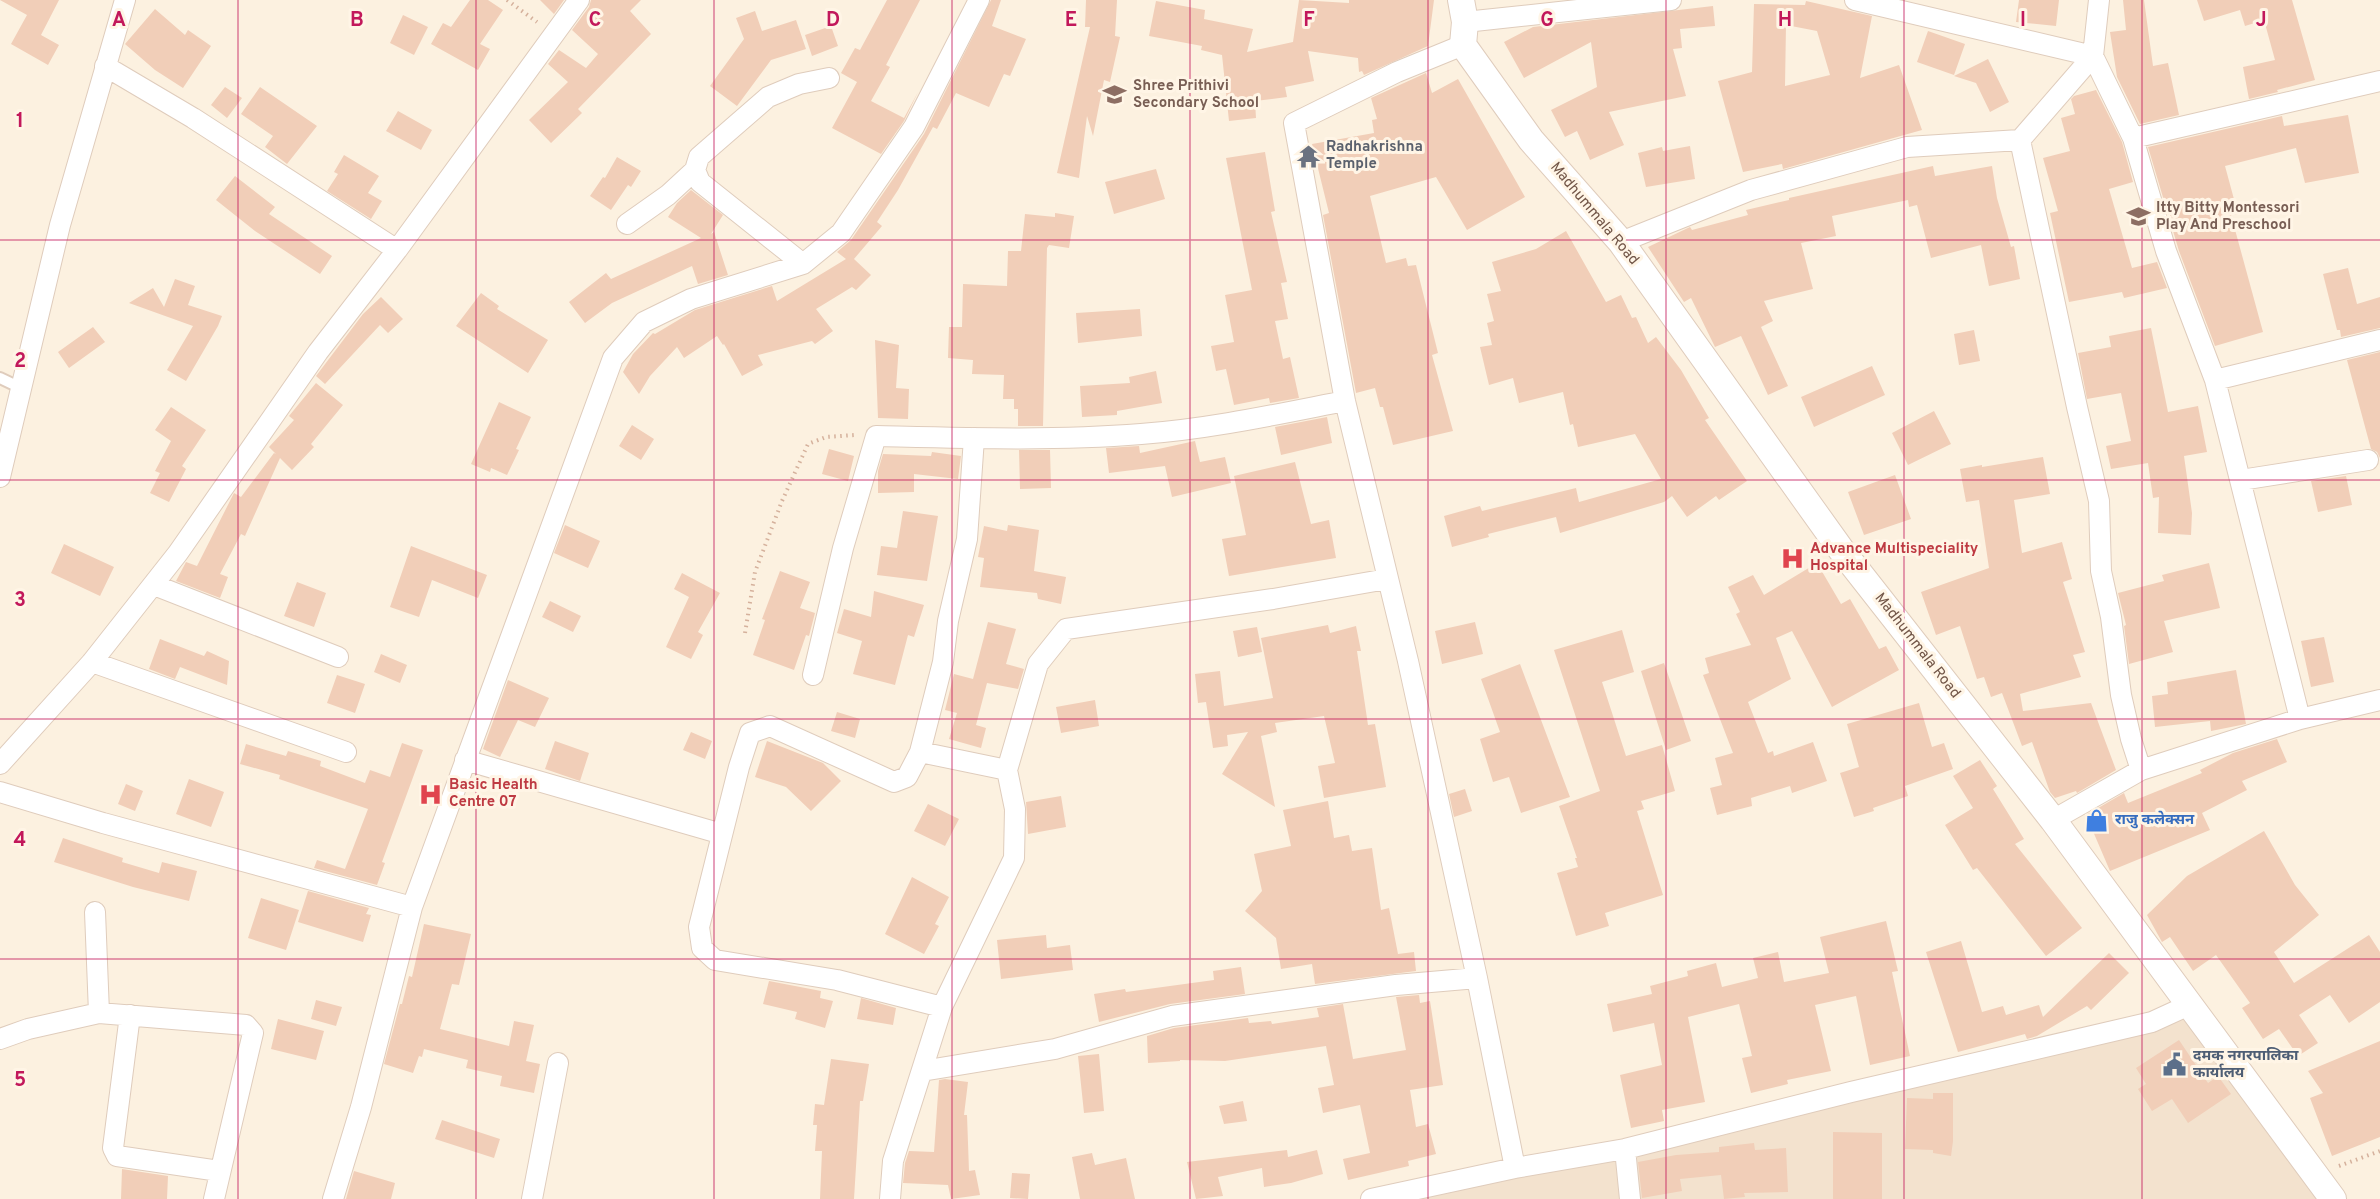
<svg xmlns="http://www.w3.org/2000/svg" width="2380" height="1199" font-family="Overpass,'Noto Sans Devanagari',sans-serif">
<rect width="100%" height="100%" fill="#fcf1e0"/>
<path fill="#f3e2ce" d="M2193,1017L2324,1199H1359L1921,1084Z"/>
<path fill="#f1ceb8" fill-rule="evenodd" d="M0,0H59L41,35L59,45L48,65L11,44L27,15Z
M470,0H488L503,10L480,44L490,49L478,70L431,44L443,23L451,27Z
M540,0H564L554,14Z
M591,0H641L630,11L651,34L578,109L582,113L551,143L529,120L568,82L548,64L559,50L586,68L598,54L572,30L589,7Z
M887,0H920L886,65L890,67L871,101L904,118L918,92L904,121L881,154L832,128L857,82L841,73L855,48L860,50Z
M991,0H1001L992,26L1026,39L1010,76L1004,74L989,107L956,93L937,129L933,127L898,190L877,222L882,226L854,259L871,275L856,290L852,287L816,309L833,331L815,344L812,341L758,355L763,365L742,376L724,344L723,345L717,336L684,358L677,347L650,376L639,394L623,372L633,354L653,333L655,334L695,310L772,286L777,301L846,259L837,252L851,240L924,134Z
M1086,0H1117L1115,36L1120,37L1110,82L1104,80L1093,136L1087,116L1079,178L1057,173L1090,27H1085Z
M1299,0L1349,3V0H1434L1428,46L1364,75L1362,71L1359,72L1358,58L1308,51L1314,81L1285,87L1287,97L1255,101L1256,118L1229,121L1222,55L1201,50L1202,46L1149,36L1156,1L1205,10L1204,19L1253,29L1247,52L1293,42Z
M2019,0H2059L2056,26L2016,22Z
M2123,0H2144L2153,66L2168,63L2179,115L2140,124L2117,77L2110,32L2126,30Z
M2197,0H2292L2315,80L2277,90L2278,92L2249,99L2243,67L2275,60L2264,20L2245,26L2240,10L2204,21Z
M1806,1L1872,16L1860,78L1899,65L1922,130L1783,169L1782,164L1743,172L1718,81L1752,72L1754,4L1805,5ZM1786,25L1817,31L1830,75L1785,86Z
M1713,6L1715,26L1680,29L1682,48L1673,49L1686,96L1609,112L1624,145L1590,160L1577,131L1565,137L1551,110L1597,87L1591,42L1524,78L1504,42L1533,27Z
M155,9L185,35L188,30L211,46L183,88L155,70L125,44Z
M755,11L762,31L796,20L806,49L771,60L737,106L710,86L744,39L736,18Z
M403,15L428,27L414,55L390,43Z
M831,26L838,46L812,56L805,35Z
M1928,31L1965,44L1954,75L1917,62Z
M1988,59L2009,102L1990,112L1976,83L1954,76Z
M1426,73L1432,93L1458,79L1525,197L1467,230L1436,177L1370,196L1386,263L1406,258L1408,266L1416,265L1438,353L1432,355L1453,431L1393,445L1383,407H1380L1375,388L1356,393L1323,215L1329,213L1312,144L1374,133L1372,120L1377,119L1371,98Z
M225,87L242,98L227,118L211,105Z
M260,87L317,126L287,164L265,147L273,136L241,114Z
M2096,90L2122,142L2133,182L2109,189L2132,268L2157,262L2167,288L2124,298L2122,292L2069,302L2050,213L2058,211L2043,158L2070,151L2061,118L2075,114L2071,99L2074,96Z
M398,111L432,130L421,150L386,131Z
M2348,115L2359,173L2305,183L2296,148L2225,166L2238,214L2231,215L2263,332L2215,346L2179,251L2148,147L2282,116L2284,126Z
M1690,146L1695,179L1646,187L1638,153L1662,147L1663,151Z
M1265,152L1275,211L1271,212L1287,282L1281,283L1288,319L1275,321L1283,359L1290,357L1299,398L1270,403L1269,398L1234,405L1226,369L1216,371L1211,346L1234,342L1225,295L1252,290L1226,158Z
M344,155L379,176L368,193L382,201L371,219L327,191L338,174L334,172Z
M617,157L641,171L631,187L628,185L611,210L590,196L603,177L605,178Z
M1933,166L1935,176L1992,166L1997,198L2011,247L2014,246L2020,279L1989,286L1981,245L1931,258L1917,205L1909,207L1908,200L1832,216L1836,236L1801,243L1813,289L1764,301L1773,321L1761,327L1788,386L1768,395L1741,336L1715,347L1691,298L1684,302L1648,247L1690,227L1692,230L1748,215L1746,210L1789,200V198Z
M1156,169L1165,199L1114,214L1105,182Z
M235,176L275,207L269,214L332,256L320,274L255,231L216,200Z
M691,190L723,215L711,234L714,232L728,275L698,284L692,266L612,303L585,323L569,302L606,273L611,279L701,238L668,217L677,203Z
M1055,213L1074,216L1069,248L1049,245L1047,248L1043,426H1018V409H1014V399H1003L1004,375L972,374L973,360L948,358L949,327H962L963,284L1007,286L1008,251H1021L1025,214L1055,217Z
M1566,231L1606,302L1621,295L1632,318L1636,317L1648,343L1656,337L1681,370L1709,418L1705,420L1747,481L1719,500L1716,496L1687,517L1672,496L1664,502L1560,533L1556,517L1488,534L1489,537L1452,547L1444,516L1480,506L1482,511L1576,488L1579,502L1661,479L1635,434L1578,447L1573,424L1570,425L1563,392L1519,403L1513,378L1489,385L1480,347L1492,345L1487,323L1494,321L1487,294L1501,291L1492,262L1536,249Z
M2348,268L2357,304L2380,297V328L2341,337L2340,330H2337L2323,274Z
M175,279L195,286L188,305L222,316L218,326L186,381L167,370L193,326L129,303L153,288L164,307Z
M481,293L499,306L497,309L548,340L528,373L456,326Z
M381,297L403,319L388,333L380,325L325,384L316,376L363,314Z
M1140,309L1142,336L1078,343L1076,313Z
M93,327L105,342L69,368L58,352Z
M2151,328L2168,412L2198,406L2207,452L2184,456L2192,513L2191,535L2158,533L2159,497L2153,498L2148,463L2111,469L2106,446L2131,441L2121,393L2087,399L2078,353L2111,347L2109,336Z
M1974,330L1980,361L1959,365L1954,334Z
M875,340L899,345L896,388L909,389L908,419L878,418Z
M2380,352V458L2377,452L2371,449L2347,360Z
M1872,366L1885,395L1814,427L1801,397Z
M1156,371L1162,403L1117,411V415L1082,417L1080,386L1130,383L1129,377Z
M316,383L343,405L311,444L314,447L292,470L280,458L245,536L241,534L220,574L228,577L220,598L176,581L186,562L197,566L234,493L241,497L274,453L276,454L269,447L294,420L289,416Z
M499,402L531,417L516,449L519,450L507,475L491,468L490,472L471,464Z
M171,407L206,430L182,466L186,469L169,502L150,493L160,473L155,471L171,441L155,430Z
M1934,411L1951,444L1908,465L1892,433Z
M1327,417L1332,443L1281,455L1275,427Z
M632,425L654,439L641,460L619,446Z
M1195,441L1200,462L1225,457L1231,483L1172,497L1165,466L1109,473L1106,448L1139,446L1140,453Z
M829,449L854,456L848,481L822,474Z
M1019,450H1050L1051,488L1020,489Z
M932,452L961,456L958,479L914,474V492L878,493V471L883,454L931,456Z
M2043,457L2050,494L2014,500L2022,553L2062,542L2072,579L2063,582L2085,652L2073,655L2081,677L2020,694L2023,711L2091,703L2116,770L2077,793L2076,791L2055,798L2050,792L2032,742L2022,746L2002,693L1991,697L1984,677L1977,679L1960,626L1936,635L1921,592L1989,568L1979,500L1966,502L1960,469L1982,465V467Z
M1295,462L1311,524L1329,520L1336,558L1229,576L1222,539L1246,535L1234,476Z
M1895,475L1911,519L1864,535L1848,492Z
M2346,476L2352,505L2318,512L2311,481Z
M903,511L938,516L927,581L877,575L881,546L897,548Z
M565,525L600,541L588,568L554,553Z
M1008,525L1039,530L1034,571L1066,577L1061,604L1038,599L1037,593L980,587L984,558L978,557L984,526L1007,531Z
M64,544L114,567L100,596L51,573Z
M411,546L487,575L478,598L432,580L419,617L390,607Z
M1817,563L1841,604L1850,599L1879,649L1886,646L1899,670L1832,707L1792,631L1776,638L1791,679L1748,702L1768,753L1773,751L1774,756L1813,742L1827,781L1792,793L1790,786L1751,798L1752,806L1717,815L1710,788L1722,785L1715,758L1733,753L1703,675L1709,673L1705,658L1751,645L1736,614L1740,612L1728,587L1753,575L1764,595Z
M2209,563L2220,608L2164,621L2173,652L2129,664L2124,626L2126,625L2118,593L2164,581L2162,575Z
M780,571L810,582L800,608L815,613L809,636L806,635L794,670L753,655L765,620L762,619Z
M682,573L720,593L698,632L703,635L691,659L666,647L689,597L674,589Z
M297,582L326,593L314,627L284,616Z
M874,591L924,605L914,637L908,635L895,685L853,674L862,641L837,633L844,609L871,617Z
M550,601L581,616L573,632L542,617Z
M988,622L1016,629L1006,664L1024,669L1018,689L987,683L976,725L986,728L981,748L949,739L957,713L945,710L954,674L973,679Z
M1475,622L1483,654L1442,664L1435,631Z
M1328,625L1330,633L1356,626L1361,651H1357L1368,725L1375,724L1386,787L1324,798L1318,766L1335,763L1324,716L1275,723L1277,732L1261,736L1275,807L1222,774L1248,732L1227,735L1228,746L1213,748L1206,702L1198,703L1195,674L1220,671L1224,706L1273,698L1261,638Z
M1257,627L1262,652L1238,657L1233,631Z
M1622,630L1634,672L1602,682L1626,756L1662,745L1675,791L1641,801L1644,809L1637,811L1663,895L1605,913L1609,926L1576,936L1557,873L1578,867L1575,858H1577L1559,806L1600,791L1554,650Z
M2324,637L2334,682L2311,687L2301,641Z
M160,639L204,656L207,651L229,661L227,685L180,667L175,679L149,669Z
M381,654L407,665L400,683L374,672Z
M1664,663L1691,741L1666,750L1641,671Z
M1520,664L1570,797L1521,813L1509,777L1493,782L1480,739L1500,732L1481,679Z
M2236,670L2246,724L2211,731L2210,721L2155,727L2152,696L2168,694L2167,682Z
M337,675L365,684L355,713L327,703Z
M508,680L549,698L535,727L518,720L500,757L483,749Z
M1095,700L1099,726L1061,733L1056,707Z
M1919,703L1932,747L1944,743L1953,769L1905,786L1908,796L1873,808L1874,811L1854,817L1840,773L1859,767L1847,724Z
M837,712L860,719L855,738L831,731Z
M691,732L712,741L705,759L683,750Z
M2277,739L2287,762L2242,781L2247,790L2202,813L2210,830L2110,871L2086,815L2124,793L2128,803L2202,773L2200,770L2233,753Z
M555,741L589,753L580,781L545,769Z
M767,741L823,763L841,781L811,811L786,787L755,777Z
M402,743L423,750L382,862L385,863L377,885L314,868L317,860L345,869L368,809L279,779L280,775L240,764L246,744L286,756L288,751L321,761L320,766L365,783L370,770L390,777Z
M1980,760L1997,786L1993,789L2024,839L2015,844L2082,928L2046,956L1977,868L1973,870L1945,825L1973,808L1953,776Z
M189,779L224,792L211,827L176,814Z
M126,784L143,791L135,811L118,804Z
M1465,789L1472,811L1454,817L1449,794Z
M1061,796L1066,827L1028,834L1026,802Z
M1328,801L1334,838L1349,835L1352,851L1372,848L1381,910L1389,908L1398,954L1414,952L1416,971L1315,984L1312,964L1281,969L1276,938L1245,911L1262,891L1254,854L1291,846L1283,810Z
M928,804L959,819L945,846L914,831Z
M2264,831L2295,885L2319,915L2274,952L2294,983L2369,935L2380,952V1002L2349,1023L2330,995L2299,1015L2318,1043L2298,1056L2279,1029L2263,1039L2242,1008L2250,1003L2216,955L2193,971L2170,937L2162,942L2147,915L2187,876Z
M63,838L123,858L122,862L159,873L162,862L197,871L189,901L133,887L54,862Z
M912,877L949,897L935,924L939,926L924,954L885,934Z
M308,891L369,908L366,914L371,915L363,942L298,922Z
M261,898L299,910L286,950L248,938Z
M1886,921L1898,971L1892,972L1910,1056L1870,1065L1856,996L1815,1005L1831,1071L1787,1080L1788,1084L1751,1093L1742,1058L1752,1056L1739,1004L1688,1017L1705,1102L1662,1110L1664,1121L1631,1128L1620,1075L1662,1065L1654,1023L1613,1032L1607,1004L1652,994L1650,986L1688,976L1687,971L1716,963L1722,987L1758,978L1753,958L1778,952L1784,982L1829,973L1820,937Z
M424,924L471,934L459,985L452,984L440,1029L509,1046L514,1021L534,1025L526,1061L540,1064L534,1093L500,1086L502,1076L466,1068L468,1060L424,1049L422,1057L419,1056L413,1073L384,1064L400,1004H402L409,976L412,977Z
M1046,935L1047,948L1070,945L1073,970L1001,979L997,940Z
M1961,941L1982,1012L2003,1006L2006,1015L2039,1005L2043,1017L2109,953L2129,973L2091,1010L2087,1006L2037,1036L2027,1039L2025,1034L1958,1052L1926,952Z
M1241,967L1245,994L1170,1004L1099,1022L1094,994L1125,989L1126,992L1214,980L1213,971Z
M769,981L821,991L820,998L833,1001L825,1028L795,1019L797,1012L763,1004Z
M1419,995L1420,1003L1430,1001L1443,1085L1410,1090L1416,1127L1428,1124L1436,1154L1408,1161L1409,1166L1348,1180L1343,1159L1370,1153L1360,1105L1323,1113L1318,1088L1334,1085L1326,1046L1225,1061L1180,1060V1061L1148,1063L1147,1036L1174,1028L1248,1018L1249,1023L1271,1021L1272,1024L1319,1017L1317,1008L1343,1004L1353,1059L1406,1050L1396,997Z
M861,998L896,1008L893,1025L857,1019Z
M316,1000L342,1007L336,1026L311,1019Z
M278,1019L324,1031L316,1060L271,1049Z
M2179,1040L2208,1083L2218,1076L2231,1094L2188,1123L2172,1099L2152,1111L2138,1089L2146,1084L2136,1068Z
M2380,1041V1137L2332,1156L2310,1098L2323,1093L2308,1071Z
M1099,1054L1104,1111L1084,1113L1078,1056Z
M831,1059L869,1064L863,1101H860L854,1199H820L822,1151H815L817,1125H813L815,1104L824,1105Z
M945,1079L968,1082L964,1115H967L969,1171L975,1170L980,1195L951,1199L948,1185L903,1183L905,1163L909,1151L934,1152L939,1080Z
M1933,1093H1953V1141L1951,1156L1933,1153V1150L1905,1149L1907,1098L1933,1099Z
M1243,1101L1247,1121L1224,1124L1219,1106Z
M442,1120L500,1139L494,1158L435,1139Z
M1833,1132L1882,1133V1199H1833Z
M1754,1143L1755,1150L1786,1148L1788,1192L1744,1193L1745,1197L1724,1199L1721,1175L1680,1179L1682,1191L1642,1198L1638,1162L1676,1155L1719,1152V1147Z
M1287,1150L1288,1157L1317,1150L1323,1174L1291,1183L1264,1187L1262,1168L1218,1177L1223,1196L1196,1199L1187,1162Z
M1092,1153L1095,1165L1126,1158L1135,1199H1080L1072,1157Z
M122,1169L168,1176L167,1199H121Z
M354,1171L395,1183L391,1199H346Z
M1012,1173L1030,1174L1028,1199L1010,1198Z"/>
<g fill="none" stroke-linecap="round" stroke-linejoin="round">
<defs>
<path id="service" d="M0,378L21,388"/>
<path id="minor" d="M1855,0L2093,56L2133,138L2166,251L2215,380L2300,719
M1465,22L1671,0
M1463,45L1397,72L1294,123L1345,401L1408,661L1477,978L1515,1168
M105,66L193,118L397,250
M2133,138L2380,81
M2020,140L2077,407L2099,501L2101,571L2111,617L2121,695L2131,739L2141,770
M627,224L668,195L695,170
M1621,242L1751,190L1907,147L2020,140L2093,56L2099,0
M803,264L700,182L695,170L699,157L768,97L799,84L829,78
M2215,380L2380,340
M0,477L60,225L125,0
M2241,480L2368,460
M154,585L338,657
M92,662L346,752
M813,675L843,548L876,436C963,438 1054,441 1141,434C1210,429 1278,414 1345,401
M920,752L1007,770
M465,760L722,834
M0,764L92,662L178,553L318,352L397,250L579,0
M0,792L103,823L412,907
M2053,820L2141,770L2300,719L2380,700
M95,912L99,1013
M942,1007L837,980L715,960L702,948L699,927L739,767L750,733L770,726L894,782L907,777L920,752L943,662L948,621L967,539L974,438
M130,1015L113,1148L117,1156L219,1171
M0,1039L28,1029L99,1013L246,1025L253,1033L214,1199
M922,1071L1055,1049L1172,1016L1396,985L1477,978
M1625,1149L1630,1199
M333,1199L361,1107L412,907L613,358L644,322L691,299L803,264L841,233L914,127L979,0
M532,1199L558,1063
M890,1199L893,1161L942,1007L1014,858L1015,809L1007,770L1038,664L1066,629L1273,599L1387,579
M1371,1199L1515,1168L1625,1149L1851,1092L2152,1022L2189,1005"/>
<path id="tertiary" d="M1461,0L1465,22L1463,45L1531,140L1621,242L1842,551L2053,820L2333,1199"/>
</defs>
<use href="#service" stroke="#dfccbc" stroke-width="14"/>
<use href="#minor" stroke="#dfccbc" stroke-width="22"/>
<use href="#tertiary" stroke="#dfccbc" stroke-width="28"/>
<path stroke="#d5b19c" stroke-width="4" stroke-dasharray="1.5 4.5" stroke-linecap="butt" d="M507,0L537,22
M745,633L755,572L782,501L808,444L826,437L855,435
M2339,1166L2380,1151"/>
<use href="#service" stroke="#fff" stroke-width="10"/>
<use href="#minor" stroke="#fff" stroke-width="20"/>
<use href="#tertiary" stroke="#fff" stroke-width="26"/>
</g>
<path fill="none" stroke="#c2185b" stroke-width="1.5" stroke-opacity="0.55" d="M238,0V1199M476,0V1199M714,0V1199M952,0V1199M1190,0V1199M1428,0V1199M1666,0V1199M1904,0V1199M2142,0V1199M0,240H2380M0,480H2380M0,719H2380M0,959H2380"/>
<defs>
<symbol id="school-bare" viewBox="-9 -9 18 18"><path d="M0-5L7-2L0 1L-7-2ZM-4 1L0 2.5L4 1V4Q0 6-4 4Z" fill="#8d6e63" stroke="#fff5e6" stroke-width="2.5" paint-order="stroke"/></symbol>
<symbol id="temple-bare" viewBox="-9 -9 18 18"><path d="M0-6L5-2H3V0L6.5 2.5H4V6H1.5V3h-3V6H-4V2.5H-6.5L-3 0V-2H-5Z" fill="#6b7280" stroke="#fff5e6" stroke-width="2.5" paint-order="stroke"/></symbol>
<symbol id="hospital-bare" viewBox="-9 -9 18 18"><path d="M-5-5h3v3.5h4V-5h3V5h-3V1.5h-4V5h-3Z" fill="#e0444e" stroke="#fff5e6" stroke-width="2.5" paint-order="stroke"/></symbol>
<symbol id="shop-bare" viewBox="-9 -9 18 18"><path d="M-5-2.5h2.3a2.7 3.5 0 0 1 5.4 0H5L5.5 6h-11ZM-1.5-2.5h3a1.5 2.3 0 0 0-3 0Z" fill="#3f7fe0" stroke="#fff5e6" stroke-width="2.5" paint-order="stroke"/></symbol>
<symbol id="civic-bare" viewBox="-9 -9 18 18"><path d="M-.6-6.5H3V-4.5H.6V-3L4-1V1h2V6H-6V1h2V-1L-.6-3ZM-1.2 2.5V6h2.4V2.5Z" fill="#5c6f8a" stroke="#fff5e6" stroke-width="2.5" paint-order="stroke"/></symbol>
</defs>
<g fill-rule="evenodd">
<use href="#school-bare" x="1098" y="78" width="33" height="33"/>
<use href="#temple-bare" x="1292" y="140" width="33" height="33"/>
<use href="#school-bare" x="2122" y="200" width="33" height="33"/>
<use href="#hospital-bare" x="1776" y="542" width="33" height="33"/>
<use href="#hospital-bare" x="414" y="778" width="33" height="33"/>
<use href="#shop-bare" x="2080" y="804" width="33" height="33"/>
<use href="#civic-bare" x="2158" y="1048" width="33" height="33"/>
</g>
<g text-anchor="middle" dominant-baseline="central" stroke-width="6" stroke-linejoin="round" paint-order="stroke">
<g font-size="15" font-weight="bold" fill="#785e54" stroke="#fff5e6" text-anchor="start">
<text x="1133" y="86">Shree Prithivi<tspan x="1133" dy="17">Secondary School</tspan></text>
<text x="2156" y="208">Itty Bitty Montessori<tspan x="2156" dy="17">Play And Preschool</tspan></text>
</g>
<g font-size="15" font-weight="bold" fill="#5b616d" stroke="#fff5e6" text-anchor="start">
<text x="1326" y="147">Radhakrishna<tspan x="1326" dy="17">Temple</tspan></text>
</g>
<g font-size="15" fill="#725648" stroke="#fff5e6">
<text transform="translate(1594 214) rotate(50)">Madhummala Road</text>
<text transform="translate(1917 646) rotate(52)">Madhummala Road</text>
</g>
<g font-size="15" font-weight="bold" fill="#be3a42" stroke="#fff5e6" text-anchor="start">
<text x="1810" y="549">Advance Multispeciality<tspan x="1810" dy="17">Hospital</tspan></text>
<text x="449" y="785">Basic Health<tspan x="449" dy="17">Centre 07</tspan></text>
</g>
<g font-size="15" font-weight="bold" fill="#366cbe" stroke="#fff5e6" text-anchor="start">
<text x="2115" y="820">राजु कलेक्सन</text>
</g>
<g font-size="15" font-weight="bold" fill="#4e5e75" stroke="#fff5e6" text-anchor="start">
<text x="2193" y="1056">दमक नगरपालिका<tspan x="2193" dy="17">कार्यालय</tspan></text>
</g>
</g>
<g font-size="20" text-anchor="middle" font-weight="bold" fill="#c2185b" stroke="#fff5e6" stroke-width="6" stroke-linejoin="round" paint-order="stroke">
<text x="119" y="26">A</text>
<text x="357" y="26">B</text>
<text x="595" y="26">C</text>
<text x="833" y="26">D</text>
<text x="1071" y="26">E</text>
<text x="1309" y="26">F</text>
<text x="1547" y="26">G</text>
<text x="1785" y="26">H</text>
<text x="2023" y="26">I</text>
<text x="2261" y="26">J</text>
<text x="20" y="127">1</text>
<text x="20" y="367">2</text>
<text x="20" y="606">3</text>
<text x="20" y="846">4</text>
<text x="20" y="1086">5</text>
</g>
</svg>
